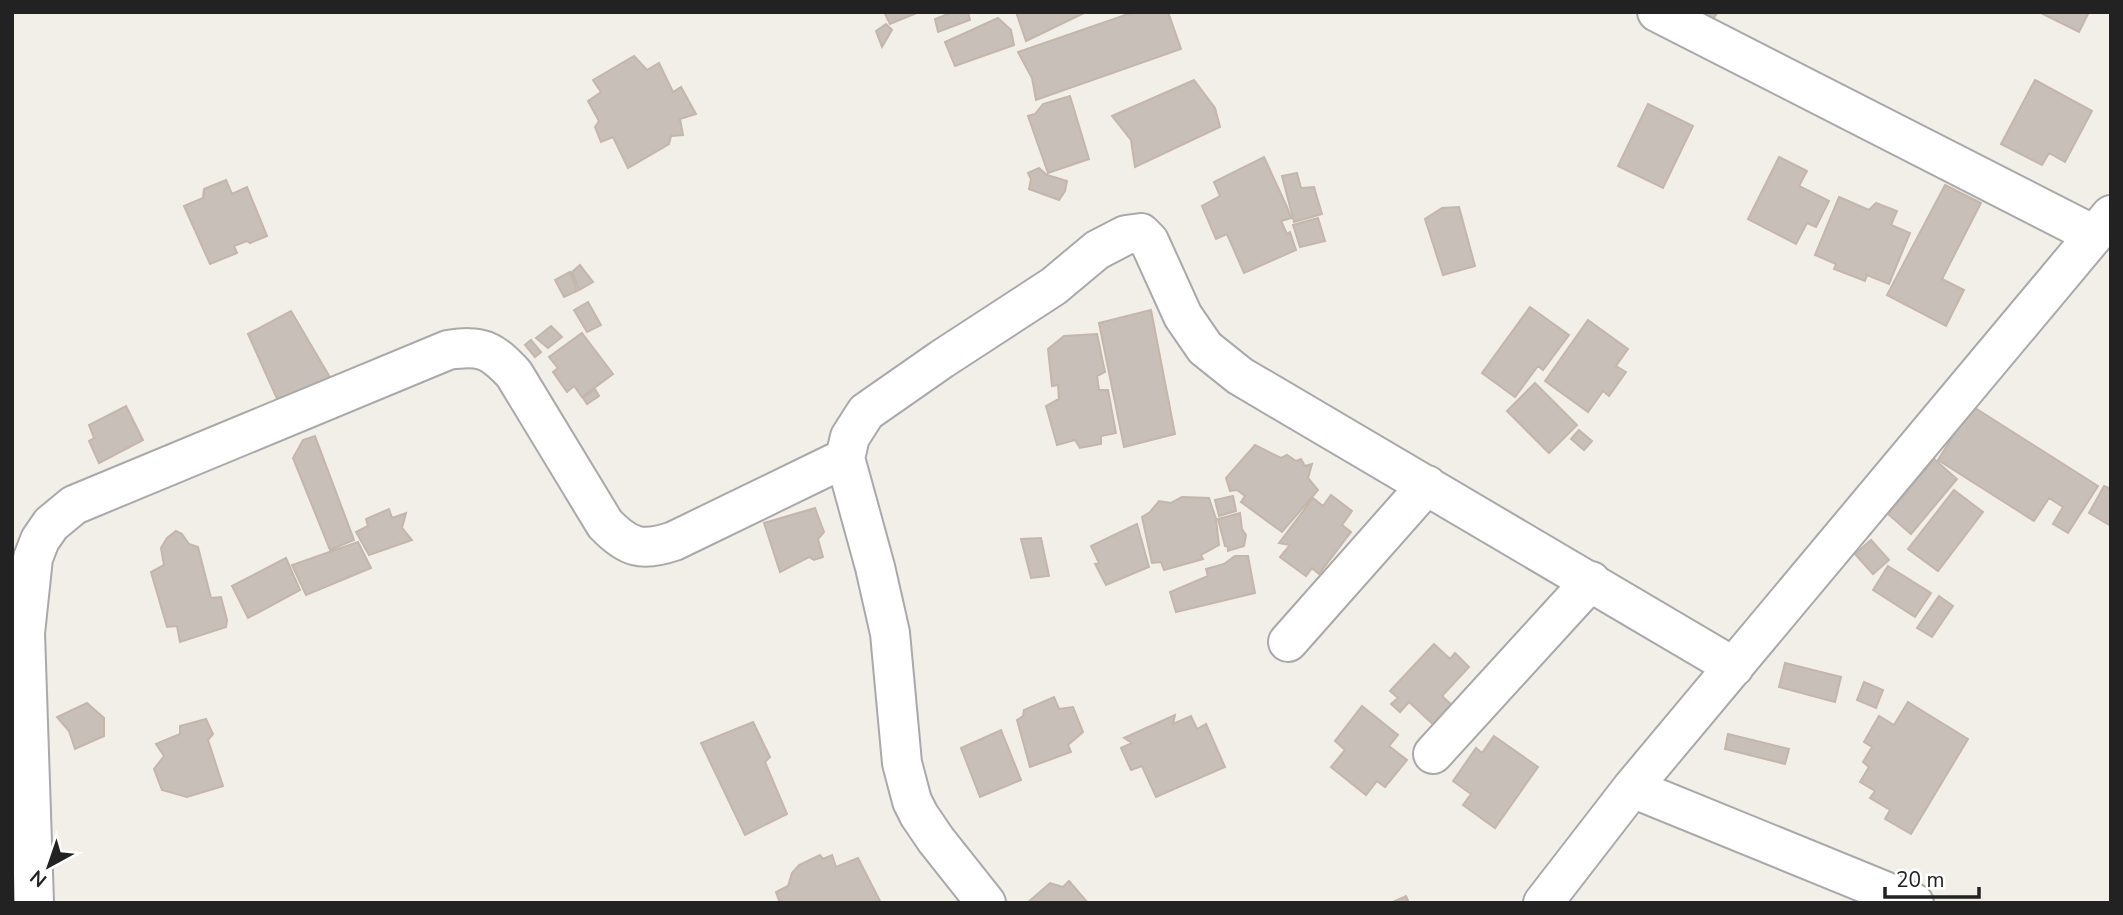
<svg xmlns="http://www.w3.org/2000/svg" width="2123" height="915" font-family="'Nunito Sans',sans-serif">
<rect width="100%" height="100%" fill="#f2efe9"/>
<path fill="#c7bfb8" stroke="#c4b6ab" stroke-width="2" d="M884,12H919L890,24Z
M953,12H968L970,20L938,32L935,19Z
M1016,12H1086L1026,41Z
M1134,12H1168L1181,49L1036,100L1032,78L1018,52Z
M1675,12H1718L1707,27Z
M2039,12H2089L2079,32Z
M998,18L1011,30L1014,45L955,66L945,42Z
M886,24L892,30L882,47L876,31Z
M634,56L647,70L659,63L673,92L681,87L696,114L680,119L683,135L671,136L669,144L628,168L613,137L601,142L595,127L599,121L588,101L601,92L593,80Z
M1194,80L1215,108L1220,127L1135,167L1131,140L1112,116Z
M2035,80L2092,111L2065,162L2049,153L2042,165L2001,144Z
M1070,96L1089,159L1048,173L1028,116L1035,114L1043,104Z
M1648,104L1693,126L1663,188L1618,166Z
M1264,157L1287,207L1291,218L1281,221L1287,234L1290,232L1296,250L1244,273L1227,234L1216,239L1202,206L1220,196L1214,182Z
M1779,157L1807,171L1799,186L1829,201L1816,227L1807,223L1796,244L1748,219Z
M1039,168L1047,175L1067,181L1065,191L1059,200L1029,189L1031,179L1028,173Z
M1297,173L1301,188L1314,187L1322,214L1294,222L1282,176Z
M226,180L232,194L247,187L267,236L250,243L247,241L234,246L237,253L210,264L184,206L203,198L204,189Z
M1945,185L1981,203L1942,279L1964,290L1946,326L1887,295Z
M1839,197L1869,210L1876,203L1897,211L1891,225L1910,233L1889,284L1867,275L1865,281L1834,269L1836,264L1815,255Z
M1459,207L1475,266L1443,275L1425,219L1442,208Z
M1318,218L1325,241L1300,247L1293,225Z
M580,265L593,282L579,290L572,272Z
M570,272L577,291L564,297L555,280Z
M588,302L601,325L587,332L574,310Z
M1530,307L1569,335L1543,370L1538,366L1515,397L1482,373Z
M1151,310L1175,434L1124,447L1099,323Z
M291,311L331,379L278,401L248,334Z
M1588,320L1628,349L1616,366L1626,372L1609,396L1603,391L1588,412L1545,381Z
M551,326L562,337L548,348L536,338Z
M582,333L613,374L582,397L574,386L567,392L553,372L558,368L549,357Z
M1097,334L1105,372L1097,376L1099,390H1108L1116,433L1101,436V444L1080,448L1075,440L1057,445L1046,406L1059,399L1058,385L1052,386L1048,349L1064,336Z
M531,340L541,352L535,357L525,345Z
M1535,383L1577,425L1549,453L1507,411Z
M595,389L599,396L587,404L583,398Z
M126,406L143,440L99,463L89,441L94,438L89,425Z
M1972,406L2098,486L2068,533L2053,524L2063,507L2049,498L2034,521L1938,460Z
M1579,430L1592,441L1584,450L1571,439Z
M315,436L354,540L330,550L293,458L303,440Z
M1255,445L1281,458L1287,455L1296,461L1301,459L1305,466L1312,464L1308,478L1318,490L1282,532L1241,502L1245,496L1237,490L1230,491L1226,478Z
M1934,459L1957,479L1911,534L1888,514Z
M2104,486L2111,489V526L2089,513Z
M1954,490L1983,512L1938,571L1908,549Z
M1331,495L1352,511L1342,525L1351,532L1319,574L1312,568L1306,576L1280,557L1290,545L1279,543L1313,498L1323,506Z
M1233,496L1236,511L1219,516L1215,500Z
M1182,497L1209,498L1216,519L1219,545L1201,555L1203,559L1164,570L1161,562L1152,563L1142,517L1150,512L1159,501L1171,503Z
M815,508L824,532L818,539L823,557L814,560L809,557L780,572L764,523Z
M389,509L392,518L406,513L402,528L412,540L369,555L356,532L368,526L366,519Z
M1240,513L1242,529L1246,535L1244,546L1228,551V547L1225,546L1218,519Z
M1137,524L1149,567L1106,585L1095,564L1099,563L1091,546Z
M176,531L182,534L189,544L198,547L211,598L221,597L227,620L226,627L180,642L177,626L167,627L151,572L164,565L161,548L167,538Z
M1041,538L1049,576L1031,578L1021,539Z
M1871,540L1889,560L1873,574L1855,554Z
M358,542L371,568L306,595L292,565Z
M1235,556H1248L1255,593L1176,612L1170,592L1208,576L1206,569L1224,564Z
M286,558L300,590L248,618L232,586Z
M1888,566L1931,593L1915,617L1873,590Z
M1939,596L1953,606L1932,637L1917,628Z
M1434,644L1450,659L1455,653L1469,667L1442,696L1454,707L1436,727L1409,702L1400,712L1391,704L1398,698L1390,691Z
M1785,663L1841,677L1835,702L1779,687Z
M1864,682L1883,690L1876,708L1857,700Z
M1054,697L1059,709L1073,707L1083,732L1068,745L1071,752L1030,767L1017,720L1023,716L1024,710Z
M1908,702L1968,739L1911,834L1885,819L1890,810L1870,798L1875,791L1860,782L1869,767L1863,762L1872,747L1864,742L1879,716L1894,725Z
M87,703L104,718V736L75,749L69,731L57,717Z
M1362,706L1398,735L1389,746L1407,760L1385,787L1377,781L1366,795L1331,767L1345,750L1335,741Z
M1175,715L1173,724L1191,716L1197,729L1206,724L1225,767L1156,797L1142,766L1131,770L1121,748L1132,743L1124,738Z
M206,719L213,734L208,740L223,786L187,797L162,790L154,769L164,756L156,744L180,734V726Z
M753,722L770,757L765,762L787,814L745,835L701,743Z
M1001,730L1021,780L980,797L961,748Z
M1728,734L1789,749L1785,764L1725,749Z
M1494,736L1538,767L1495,828L1463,805L1471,794L1453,781L1476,748L1482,753Z
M820,855L823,859L832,855L836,867L858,858L881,903H780L776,892L788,886L792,873L799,865Z
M12,871L18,872L17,903H12Z
M1069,881L1088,903H1027L1050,883L1063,887Z
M1406,896L1409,903H1391Z"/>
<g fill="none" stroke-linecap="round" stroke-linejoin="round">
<defs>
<path id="minor" d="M1657,12L2094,235
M1288,642L1427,485
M1433,754L1591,581
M1632,788L1914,903
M34,903L25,633L33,558L40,540L51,524L74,505L448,350C481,345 491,349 514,374L605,524C628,548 642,552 674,541L845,458
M986,903L936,840L919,815L912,801L902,763L890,633L875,567L845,458L850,437L866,412L942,359L1054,286L1097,250L1126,235L1141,233L1149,241L1183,316L1205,348L1240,376L1734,667
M1543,903L1632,788L2111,215"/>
</defs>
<use href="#minor" stroke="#a9a9a9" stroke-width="42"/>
<use href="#minor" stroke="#fff" stroke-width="38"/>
</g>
<rect width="2123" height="915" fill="none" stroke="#222222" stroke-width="28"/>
<g transform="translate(49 866) rotate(220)" stroke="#ffffff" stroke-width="5" paint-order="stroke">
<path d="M0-5L12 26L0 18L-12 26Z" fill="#222222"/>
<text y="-10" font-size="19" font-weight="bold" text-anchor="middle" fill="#222222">N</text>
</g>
<path d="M1885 887v10h94v-10" fill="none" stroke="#222222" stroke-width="3.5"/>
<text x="1896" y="887" font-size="21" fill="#222222" stroke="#ffffff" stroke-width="5" paint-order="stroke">20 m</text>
</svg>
